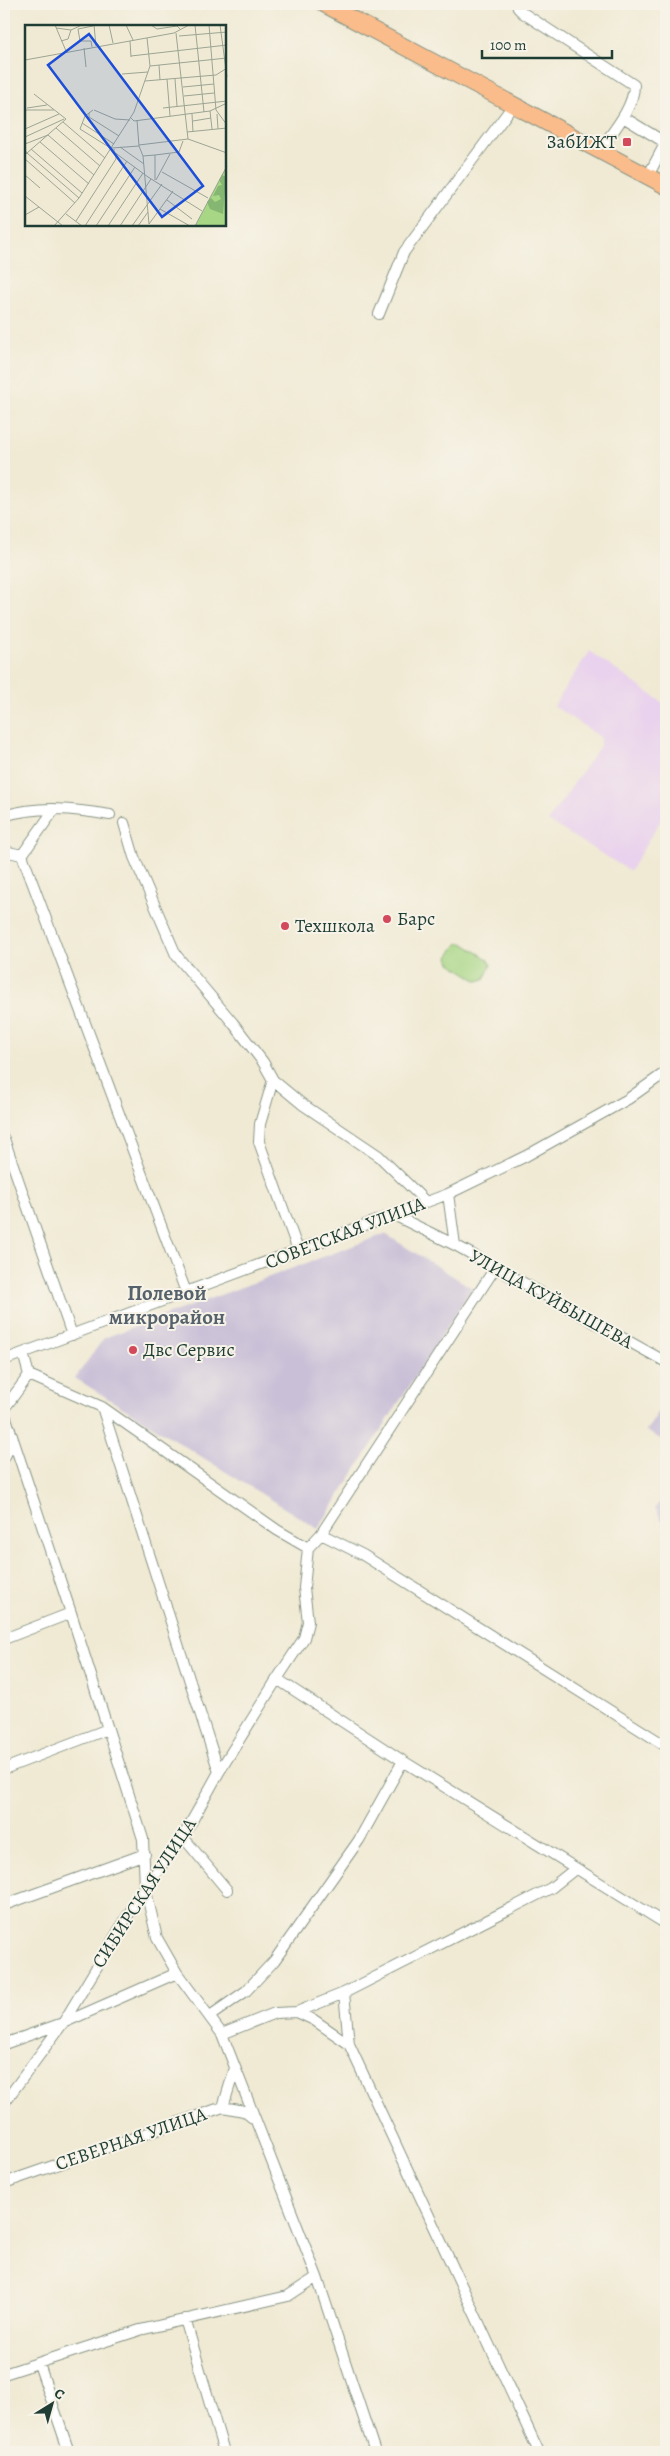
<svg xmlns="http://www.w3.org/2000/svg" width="670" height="2456" font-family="Alegreya,serif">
<rect width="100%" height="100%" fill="#f7f3e8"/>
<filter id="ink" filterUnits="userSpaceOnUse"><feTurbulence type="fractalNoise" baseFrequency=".02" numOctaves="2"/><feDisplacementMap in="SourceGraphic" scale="10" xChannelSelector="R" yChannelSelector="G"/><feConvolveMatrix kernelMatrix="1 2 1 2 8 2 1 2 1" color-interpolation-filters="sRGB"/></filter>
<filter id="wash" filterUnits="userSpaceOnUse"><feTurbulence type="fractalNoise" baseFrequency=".0096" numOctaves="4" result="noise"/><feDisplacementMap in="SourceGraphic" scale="20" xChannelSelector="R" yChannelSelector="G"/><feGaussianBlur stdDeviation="1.12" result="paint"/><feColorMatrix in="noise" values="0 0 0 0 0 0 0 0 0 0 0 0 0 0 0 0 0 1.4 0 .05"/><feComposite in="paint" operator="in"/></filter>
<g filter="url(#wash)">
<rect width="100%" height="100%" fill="#f0ead4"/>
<path fill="#e9d2ed" d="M589,651L666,705V811L630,871L548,821L600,746V737L554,706Z"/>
<path fill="#c9bfd7" d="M385,1234L472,1288L318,1529L75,1378L104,1338Z
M666,1401V1442L646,1431Z
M666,1495V1527L655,1508Z"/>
<path fill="#a7d684" stroke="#638a5c" d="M463,943L489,960L491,966L484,979L478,981L450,963L448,957L457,944Z"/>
</g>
<g filter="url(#ink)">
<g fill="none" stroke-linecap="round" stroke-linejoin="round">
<defs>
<path id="street" d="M517,4L518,8L523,13L634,85C634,108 612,132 600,150
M623,117L666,143
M648,176L666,142
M379,314L404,252L514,104
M54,810L22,855L186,1292
M4,816C39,805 75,809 110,815
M124,823L134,857L176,955L233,1023L263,1062L273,1080L302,1104L379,1156L426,1202
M4,851L22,855
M273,1080L260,1124L259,1142L298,1250
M4,1139L72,1335
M448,1194L455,1245L666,1362
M394,1215L455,1245
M23,1353L29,1375L102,1407L277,1530L308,1548L304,1588L308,1622L304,1638L277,1679L403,1761L359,1840L274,1961L246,1991L210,2016
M4,1360L448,1194L526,1156L628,1099L666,1072
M102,1407L219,1772
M4,1409L29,1375
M4,1412L71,1613L143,1839L145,1887L157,1938L177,1973L222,2034L317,2277L375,2452
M4,1458L13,1440
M321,1534L363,1555L666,1746
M308,1548L321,1534L495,1268
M4,1639L71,1613
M403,1761L666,1924
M4,1769L108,1729
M183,1837L227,1890
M4,1905L145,1854
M344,1993L349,2044L539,2452
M297,2012L314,2020L349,2044
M222,2034L275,2013L297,2012L344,1993L551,1888L575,1869
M4,2044L63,2023L177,1973
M4,2103L63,2023L145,1887L183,1837L219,1772L277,1679
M223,2107L235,2068
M4,2183L223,2107L244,2111L254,2119
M185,2319L224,2452
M39,2364L69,2452
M4,2374L140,2330L288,2296L317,2277"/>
<path id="primary" d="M324,4L666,186"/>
</defs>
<use href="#street" stroke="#889484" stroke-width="12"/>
<use href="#primary" stroke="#889484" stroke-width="18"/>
<use href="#street" stroke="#fff" stroke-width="10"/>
<use href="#primary" stroke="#fabc8b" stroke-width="16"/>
</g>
</g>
<g fill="#d1495b" stroke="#f7f3e8" stroke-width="2">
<rect x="622" y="137" width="10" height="10" rx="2.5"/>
<circle cx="387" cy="919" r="5"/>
<circle cx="285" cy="926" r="5"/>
<circle cx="133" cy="1350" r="5"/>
</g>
<g text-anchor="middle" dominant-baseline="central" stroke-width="4" stroke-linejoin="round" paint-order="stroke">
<g font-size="19" fill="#1f3d34" stroke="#f7f3e8" text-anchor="start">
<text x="617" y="142" text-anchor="end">ЗабИЖТ</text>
<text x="397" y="919">Барс</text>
<text x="295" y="926">Техшкола</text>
<text x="143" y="1350">Двс Сервис</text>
</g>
<g font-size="19" fill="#1f3d34" stroke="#f7f3e8">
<text transform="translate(345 1233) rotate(-21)">СОВЕТСКАЯ УЛИЦА</text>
<text transform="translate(551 1299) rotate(29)">УЛИЦА КУЙБЫШЕВА</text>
<text transform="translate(144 1893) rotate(-57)">СИБИРСКАЯ УЛИЦА</text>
<text transform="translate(131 2139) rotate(-19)">СЕВЕРНАЯ УЛИЦА</text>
</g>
<g font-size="21" font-weight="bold" fill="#56626b" stroke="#f7f3e8">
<text x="167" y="1293">Полевой<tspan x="167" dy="24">микрорайон</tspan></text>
</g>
</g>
<g transform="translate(25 25)">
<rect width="201" height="201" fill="#f0ead4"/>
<path d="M201,142V201H170Z" fill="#a7d684"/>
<path d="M197,150L201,152L198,189L185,184L182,177L186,173L190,177L196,174L194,170L188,171L193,161L197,160L194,155Z" fill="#85b772"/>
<path fill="none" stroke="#9ca594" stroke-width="1" d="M30,0L41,26M69,0L71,21M84,0L88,18M101,0L108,15M126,0L132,4L152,1L156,5M170,0L179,87M184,0L191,85L202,100M195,0L202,52M31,3L46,5M154,11L202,7M36,16L43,14L46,5L57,0M105,16L106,32M67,22L66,16H55L53,4L68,1M59,23L61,42M106,31L202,20M0,35L149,8L164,0M134,40L135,55M125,41L202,33M97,49L123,47M142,54L145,91M150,54L152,81M120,56L191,50L202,43M158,62L189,59M159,71L189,68M2,83L22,80M138,83L202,76M0,85H29M68,85L60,91L55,104L87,124M69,85L90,94L105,95M185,86L187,104M64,88V92L94,111M167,89L168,107M192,89L193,104M106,93L109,96L185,86L202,78M112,95L114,121M168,96L186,93M38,97L80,133M57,98L89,119M31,103L75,141M0,104L34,89M162,107L202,103M0,112L39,94M163,114L202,128M15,117L64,159M0,119L23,110L69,150M114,120L163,114L151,8M95,122L119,139M87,123L114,121L118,131L130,130V155M6,124L57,168M89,124V127L123,152L177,186M0,125L2,128L41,94L9,69M0,130L2,128L54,173M130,130L154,127L158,116M118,131L124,199M0,134L50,178M137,147L183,173M0,150L15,163M131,155L145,129M0,171L38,201M142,175L167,194M135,184L165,201M41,189L57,201M0,190L14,182M51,196L91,134V128M124,199L148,166M29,201L54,173L109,87L125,41L122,13M60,201L102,136M71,201L110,142M83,201L118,148M95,201L126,154M107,201L137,159M113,201L123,187M170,201L202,141"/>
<path fill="#1d4ed8" fill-opacity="0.15" stroke="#1d4ed8" stroke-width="2.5" d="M64,9L178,161L137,192L23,40Z"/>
<rect width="201" height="201" fill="none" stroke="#1f3d34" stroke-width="2.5"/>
</g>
<rect width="670" height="2456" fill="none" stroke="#f7f3e8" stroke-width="20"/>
<g transform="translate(52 2404) rotate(37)" stroke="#f7f3e8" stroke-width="4" paint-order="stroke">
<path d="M0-4L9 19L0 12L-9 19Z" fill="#1f3d34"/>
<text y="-8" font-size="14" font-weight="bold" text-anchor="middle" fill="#1f3d34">С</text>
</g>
<path d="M482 50v8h130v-8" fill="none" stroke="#1f3d34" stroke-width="2.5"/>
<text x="490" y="50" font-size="15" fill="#1f3d34" stroke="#f7f3e8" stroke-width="4" paint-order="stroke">100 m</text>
</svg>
